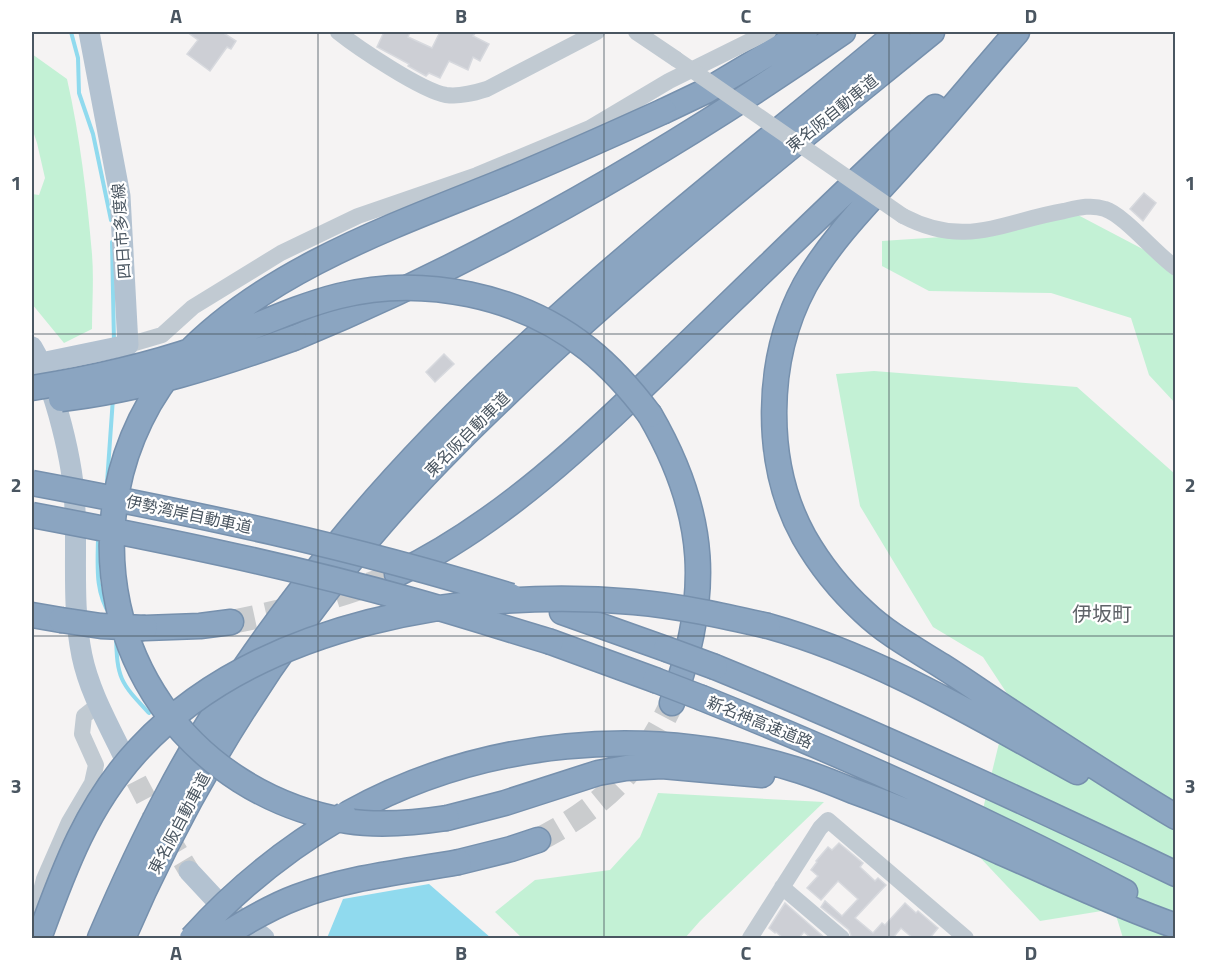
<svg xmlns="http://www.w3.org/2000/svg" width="1207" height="970" font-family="'Titillium Web','Noto Sans JP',sans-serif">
<rect width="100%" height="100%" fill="#f5f3f3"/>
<path fill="#c3f1d5" d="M32,54L67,79C80,136 87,196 92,254C94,279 92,304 92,329L64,343L32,304V194L39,195L45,178L37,143L32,128Z
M1076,214L1175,266V403L1149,375L1131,318L1051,293L929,291L882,266V241L942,237Z
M874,371L1077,387L1175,474V938H1123L1114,909L1040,921L973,850L1010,698L983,657L933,627L860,506L836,374Z
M658,793L824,802L700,921L685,938H522L495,912L535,880L610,870L640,837Z"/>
<path fill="#90daee" d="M429,884L491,938H327L343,899Z"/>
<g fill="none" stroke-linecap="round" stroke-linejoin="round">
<path stroke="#90daee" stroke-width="4" d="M71,32L78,58L79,93L93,134L111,220
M112,242L114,342
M107,483L113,398
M98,535C98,563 94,590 110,615
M116,635C117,679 120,682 149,713"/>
</g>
<path fill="#cdcfd5" stroke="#d7d9de" stroke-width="1.5" d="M187,32H222L236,41L231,49L227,47L210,71L187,54L198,40Z
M384,32H410L408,37L432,48L440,32H476L473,36L489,44L480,61L473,57L468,70L449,61L440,78L429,73L426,76L408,66L409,64L377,47Z
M1144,193L1156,203L1143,221L1130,209Z
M444,354L454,364L435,382L426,372Z
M839,843L863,863L860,867L875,881L878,878L886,885L855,918L873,933L882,923L885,925L905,903L916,913L918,911L938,928L929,939H914L901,928L892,939H852L849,930L821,907L825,901L842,916L858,899L838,881L821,900L807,888L818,876L811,870L817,862L816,861L828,847L832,850Z
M785,903L826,939H812L804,932L798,939H784L776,932L775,933L769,928Z"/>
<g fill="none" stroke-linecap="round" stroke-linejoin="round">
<path stroke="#caccce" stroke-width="21" stroke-dasharray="21 10" stroke-linecap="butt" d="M122,753L147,801L189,871"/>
<path stroke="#caccce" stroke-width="24" stroke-dasharray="24 12" stroke-linecap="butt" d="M231,622C288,611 341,596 395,575
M538,840C604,806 640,770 672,703"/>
<defs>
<path id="highway" d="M1017,32C981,73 946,116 909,157C873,198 832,237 805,285C765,359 763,463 804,537C820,565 840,590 864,612C887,634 915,649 942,666C961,678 978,690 996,702C1055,741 1114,780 1176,817
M664,111L706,91L805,32
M294,338C488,258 670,152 843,32
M650,415C708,515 711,595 672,703
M397,574C506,521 593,435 679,352C764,270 849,187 935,107
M562,612L666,649
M32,615L61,620
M768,626C879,657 977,717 1077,772
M145,628L200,626L231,622
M551,642L655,680
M715,667C871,731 1024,801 1176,874
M702,698C846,756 987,819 1125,892
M349,813C483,739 647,724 794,769C814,775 834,783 853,791C903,809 952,830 1000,852C1058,877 1115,905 1176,926
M447,818L505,803L598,773L626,768L662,766L762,775
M459,862L511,849L538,840
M100,938C121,889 143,841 168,794C215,704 276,619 341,540C501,345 706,193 898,32
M123,938C183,798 263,667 360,549C417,479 483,416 549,354C672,241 803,137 932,32"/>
</defs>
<use href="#highway" stroke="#7690ad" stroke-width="27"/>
<path stroke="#c1cad2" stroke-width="16" d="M338,32C358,48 422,91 446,95C460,97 474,93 487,89L597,32
M636,32L676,59
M903,216C966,249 1001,222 1064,211C1077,208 1091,204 1105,209C1124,215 1156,254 1176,268
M128,345L162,335L193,307L281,253L358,216L477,175L590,128L669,81L768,32
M782,887L842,938
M32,926L44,879L69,822L92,783L96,765L82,734L84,716L98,705
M750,938L820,828L828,820L966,938"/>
<path stroke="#b3c2d1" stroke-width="21" d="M32,347C55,386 74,464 75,510C77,558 72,608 82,656C89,690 107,722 122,753
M41,363L128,345L120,196L89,32
M189,871L216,900L264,938"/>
<use href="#highway" stroke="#8ba5c1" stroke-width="24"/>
<defs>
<path id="highway-bridge" d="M32,388C88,379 144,367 199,348C246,332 291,308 339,296C422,275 521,295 588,349C612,368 632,391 650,415
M61,399C141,390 219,365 294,338
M32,483C193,513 354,547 511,596
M32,515C159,539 286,565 411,600C458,613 504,628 551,642
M61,620L101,626L145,628
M666,649L715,667
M655,680L702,698
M447,818C414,823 380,826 347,821C189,794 87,649 117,491C126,443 149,394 183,358C264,272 390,227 497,184C554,161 609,136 664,111
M39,938C64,869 88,803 140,748C258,622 469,587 634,602C679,606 724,616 768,626
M192,938C236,889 287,848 344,815
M220,938C245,922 270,907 297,897C348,877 405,872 459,862"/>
</defs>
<use href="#highway-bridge" stroke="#7690ad" stroke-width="27" stroke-linecap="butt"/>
<path stroke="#c1cad2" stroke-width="16" d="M676,59L903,216"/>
<use href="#highway-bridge" stroke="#8ba5c1" stroke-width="24"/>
</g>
<path fill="none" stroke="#4a5661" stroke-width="1.5" stroke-opacity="0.55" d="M318,32V938M604,32V938M889,32V938M32,334H1176M32,636H1176"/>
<g text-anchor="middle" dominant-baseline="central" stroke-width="4.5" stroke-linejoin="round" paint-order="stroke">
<g font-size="16" fill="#4a5661" stroke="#fff">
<text transform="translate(832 113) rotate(-39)">東名阪自動車道</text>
<text transform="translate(121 231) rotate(-94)">四日市多度線</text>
<text transform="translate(467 434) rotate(-45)">東名阪自動車道</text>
<text transform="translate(189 514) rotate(12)">伊勢湾岸自動車道</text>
<text transform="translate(760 722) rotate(22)">新名神高速道路</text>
<text transform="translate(179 823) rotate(-62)">東名阪自動車道</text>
</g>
<g font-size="20" fill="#5f6368" stroke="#fff">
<text x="1102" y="613">伊坂町</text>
</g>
</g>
<rect width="1207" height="970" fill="none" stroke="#ffffff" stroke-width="66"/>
<rect x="33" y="33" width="1141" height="904" fill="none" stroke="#4a5661" stroke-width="2"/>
<g font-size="20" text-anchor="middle" font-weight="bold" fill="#4a5661">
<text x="176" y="23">A</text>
<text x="461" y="23">B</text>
<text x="746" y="23">C</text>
<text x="1031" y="23">D</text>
<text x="16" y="190">1</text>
<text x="1190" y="190">1</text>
<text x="16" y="492">2</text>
<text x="1190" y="492">2</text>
<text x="16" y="793">3</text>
<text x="1190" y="793">3</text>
<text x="176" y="960">A</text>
<text x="461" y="960">B</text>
<text x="746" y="960">C</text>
<text x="1031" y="960">D</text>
</g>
</svg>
